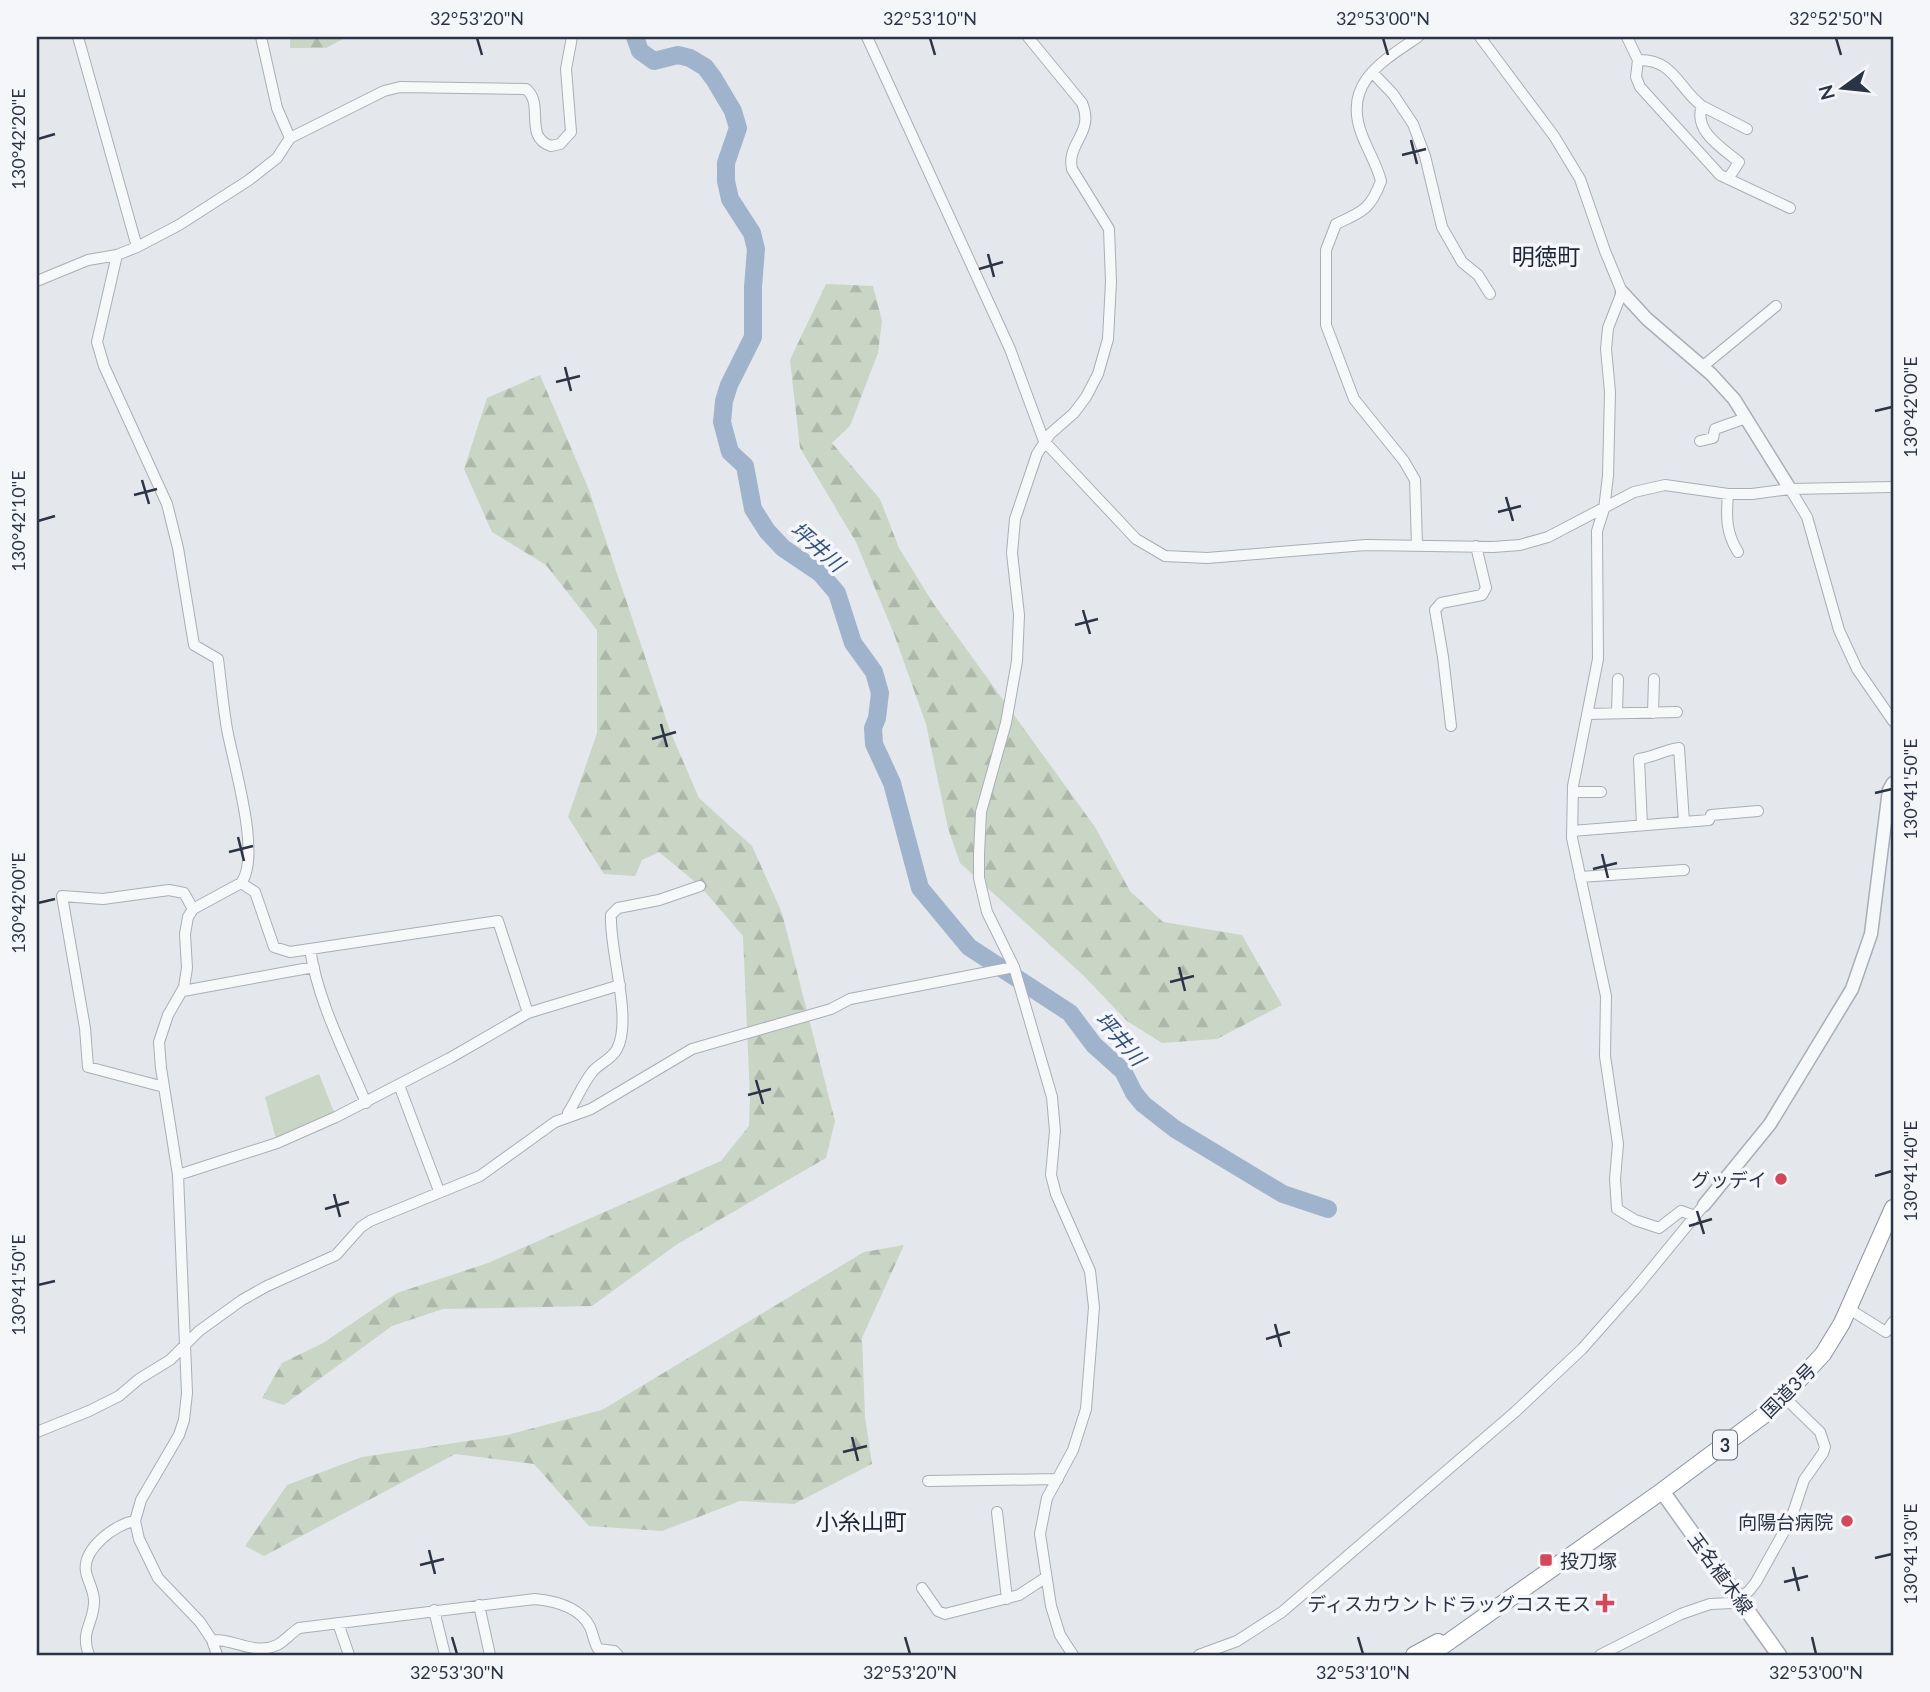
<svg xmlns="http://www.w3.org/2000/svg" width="1930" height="1692" font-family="Lato,'Noto Sans JP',sans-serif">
<defs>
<pattern id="forest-firs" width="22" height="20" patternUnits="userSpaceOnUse" patternTransform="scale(1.75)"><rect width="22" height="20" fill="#c9d6c5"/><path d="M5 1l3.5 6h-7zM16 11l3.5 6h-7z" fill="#adb8ab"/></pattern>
</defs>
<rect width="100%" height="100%" fill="#e4e7ec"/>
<path fill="url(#forest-firs)" d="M290,37H347L326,48H290Z
M826,284L873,286L882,321L878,353L850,426L832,443L880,499L899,548L933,603L1095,827L1130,891L1163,922L1242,935L1282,1005L1217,1039L1162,1043L1127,1021L1084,976L960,863L948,828L926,724L894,634L856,542L800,448L790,360Z
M540,375L589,490L670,731L699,798L752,846L782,913L835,1121L826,1158L676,1245L592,1306L443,1309L392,1326L284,1405L262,1398L282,1363L323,1343L397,1293L488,1263L721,1161L749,1126L750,1097L743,936L700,886L659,852L642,860L635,876L604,874L568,817L597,733V630L546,565L492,532L464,469L487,398Z
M904,1245L862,1338L865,1417L872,1464L794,1504L740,1501L662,1531L589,1526L534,1464L455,1454L264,1556L245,1546L287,1485L362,1457L507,1435L602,1410L864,1252Z"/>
<path fill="#c9d6c5" d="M319,1074L336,1117L277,1143L265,1097Z"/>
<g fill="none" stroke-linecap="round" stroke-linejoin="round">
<path stroke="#9fb4cc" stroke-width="18" d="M635,37L640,51L654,61L678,55L690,58L705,67L714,79L733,111L738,128L726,163V181L730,199L752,233L756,249L753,287V337L729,385L724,401L722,422L730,452L745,466L753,509L767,531L783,548L820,573L837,593L853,643L874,672L880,693L877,718L873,728L874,744L892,783L920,888L969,947L1070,1013L1094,1045L1123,1071L1134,1093L1143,1104L1175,1129L1283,1194L1328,1209"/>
<defs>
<path id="minor" d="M78,37L137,247
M261,37L277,108L290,138
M867,37L1010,349L1044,441L1136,539L1165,556L1207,558L1366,545L1493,547L1520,545L1548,537L1634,492L1665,485L1728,494H1752L1790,489L1893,487
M1028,37L1082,103C1095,133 1066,143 1072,169L1109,229L1111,282L1108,339L1098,374L1086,397L1074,413L1050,434L1037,454L1015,519L1012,553L1019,615L1017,661L1006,723L981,812L979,854V878L987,912L1014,967L1052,1097L1055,1131L1051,1175L1056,1194L1090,1271L1094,1307L1086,1409L1073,1450L1047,1498L1040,1534L1051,1606L1060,1635L1073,1655
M1480,37L1554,136L1580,179L1605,251L1622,292L1608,328L1606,349L1610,392L1608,476L1604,509L1597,531L1598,659L1573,786L1572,838L1606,996L1605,1056L1618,1144L1615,1179L1617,1209L1635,1220L1659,1228L1681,1211L1695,1216
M1627,37L1638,60L1636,77L1640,87L1720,175L1790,208
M1638,60C1674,59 1678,88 1702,106C1693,131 1722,148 1739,162L1728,179
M1372,72L1393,94L1413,124L1425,156L1442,227L1462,262L1478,275L1490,294
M1702,106L1747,129
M117,255L97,342L104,366L167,504L178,548L194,645L218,659C221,682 223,706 227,729C233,763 262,856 241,883L193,909L188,917L185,934L187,968L184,987L168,1015L159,1042L161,1068L178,1175L187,1393L184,1420L179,1435L141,1500L135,1521L139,1539L158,1578L200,1622L212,1640L217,1655
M37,281L88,260L117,255L137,247L179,225L249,180L277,158L290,138L384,91L400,87L526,89C545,104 523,137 551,146L560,144L571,132L566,69L572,37
M1702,367L1776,306
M1700,441L1713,438L1715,429L1746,418
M1790,489L1807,517L1839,630L1857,669L1893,721
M1728,494C1726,517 1726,533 1738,552
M1417,545L1415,480L1404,461L1354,399L1326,325V250L1336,224C1362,212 1371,209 1381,181C1377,165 1368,151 1362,135C1342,84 1381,62 1418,37
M1617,713L1618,679
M1653,713L1654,679
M1587,714L1677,712
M1451,726L1443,657L1435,610L1441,603L1482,595L1486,588L1476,546
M1573,792H1601
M1642,825L1639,759C1654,757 1664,750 1679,748L1684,822
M1572,831L1709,820L1711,815L1758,811
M1580,877L1684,870
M241,883L255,892L274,947L290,952L498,921L528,1013
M310,949C318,1002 345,1053 366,1103
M183,991L314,967
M399,1085L439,1191
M164,1087L88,1067L85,1028L62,896L103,899L169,890L184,893L193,909
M568,1117V1113C577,1099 583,1083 593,1071C600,1063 612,1059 617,1049C633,1019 609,950 611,915L618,908L659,900L700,886
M178,1175L277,1143L336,1117L450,1058L528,1013L620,985
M1849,1309L1886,1332L1893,1322
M37,1432L89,1411L119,1396L139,1379L170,1360L199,1331L242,1300L267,1286L336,1255L361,1227L370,1221L480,1176L555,1122L591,1109L692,1049L831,1009L850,999L1014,967
M928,1481L1058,1479
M997,1512L1007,1599
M922,1588L938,1611L945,1614L1019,1595L1045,1578
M479,1605L490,1655
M434,1610L445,1655
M338,1623L349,1655
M212,1640C233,1638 255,1656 277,1645C285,1641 291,1633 299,1628L535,1599C555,1601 580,1607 590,1627C593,1634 594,1642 598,1649L614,1651L618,1655
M89,1655C80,1631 93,1625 94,1603C95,1592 88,1582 86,1572C82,1549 115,1524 135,1521
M1199,1655L1237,1641L1282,1612L1515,1412L1582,1349L1636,1288L1704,1205
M1600,1655L1681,1614L1710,1604L1732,1603L1749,1591L1756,1582L1791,1519L1804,1480L1823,1453L1825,1447L1820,1432L1784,1397"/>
<path id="tertiary" d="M1622,292L1647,319L1711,374L1734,399L1790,489
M1704,1205L1770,1124L1852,989L1871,934L1889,790L1893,783"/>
<path id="secondary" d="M1662,1491L1779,1655"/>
<path id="trunk" d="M1414,1655L1438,1642
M1430,1655L1662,1491L1772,1409L1823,1354L1842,1323L1893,1208"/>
</defs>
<use href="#minor" stroke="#a9aeb7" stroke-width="12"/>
<use href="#tertiary" stroke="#a9aeb7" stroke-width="15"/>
<use href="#secondary" stroke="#a9aeb7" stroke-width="17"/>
<use href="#trunk" stroke="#8b94a3" stroke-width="18"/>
<use href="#minor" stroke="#f7f8fa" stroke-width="10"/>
<use href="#tertiary" stroke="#f7f8fa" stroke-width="12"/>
<use href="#secondary" stroke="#fff" stroke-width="14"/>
<use href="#trunk" stroke="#fff" stroke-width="16"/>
</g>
<path fill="none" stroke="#2b3445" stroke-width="2.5" d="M477,38L482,55M930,38L935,55M1383,38L1388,55M1836,38L1841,55M38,139L55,134M1411,140L1417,164M1402,155L1426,149M988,254L994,277M979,269L1003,262M565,367L571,391M556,382L580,376M1875,411L1892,407M142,480L149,504M134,495L157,489M1506,497L1513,521M1498,512L1521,506M38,521L55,516M1083,610L1090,634M1075,625L1098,619M661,724L667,747M652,739L676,732M1875,793L1892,789M238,837L244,861M229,852L253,846M1602,854L1608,878M1593,869L1617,863M38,903L55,899M1179,967L1185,991M1170,982L1194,976M756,1080L763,1104M748,1095L771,1089M1875,1176L1892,1171M334,1194L340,1217M325,1209L349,1202M1697,1211L1704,1234M1689,1226L1712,1219M38,1285L55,1281M1275,1324L1281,1347M1266,1339L1290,1332M852,1437L858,1461M843,1452L867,1446M429,1550L435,1574M1875,1558L1892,1554M420,1565L444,1559M1793,1567L1799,1591M1784,1582L1808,1576M452,1637L457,1654M905,1637L910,1654M1358,1637L1363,1654M1812,1637L1816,1654"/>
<g fill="#d1495b" stroke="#f4f6f9" stroke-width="2.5">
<circle cx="1781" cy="1179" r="7"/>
<circle cx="1847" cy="1521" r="7"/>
<rect x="1539" y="1553" width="14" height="14" rx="3.5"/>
<path d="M1601.5 1592.5h7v7h7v7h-7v7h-7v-7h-7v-7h7z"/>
</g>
<g text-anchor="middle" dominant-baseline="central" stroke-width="7" stroke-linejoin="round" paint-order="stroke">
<rect fill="#f4f6f9" stroke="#676e7b" stroke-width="2" x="1713" y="1430.5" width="24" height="29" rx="5"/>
<g font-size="18" font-weight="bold" fill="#2b3445">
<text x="1725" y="1445">3</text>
</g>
<g font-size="19" fill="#2b3445" stroke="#f4f6f9" text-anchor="end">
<text x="1767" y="1179">グッデイ</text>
<text x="1833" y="1521">向陽台病院</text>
<text x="1560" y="1560" text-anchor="start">投刀塚</text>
<text x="1591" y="1603">ディスカウントドラッグコスモス</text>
</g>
<g font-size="19" fill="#2b3445" stroke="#f4f6f9">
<text transform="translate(1788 1390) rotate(-45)">国道3号</text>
<text transform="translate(1721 1573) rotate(54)">玉名植木線</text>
</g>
<g font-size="21" font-style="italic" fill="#34527a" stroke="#f4f6f9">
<text transform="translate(818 546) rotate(41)">坪井川</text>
<text transform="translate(1121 1038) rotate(49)">坪井川</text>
</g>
<g font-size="23" fill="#1d2536" stroke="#f4f6f9">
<text x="1546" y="256">明徳町</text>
<text x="861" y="1521">小糸山町</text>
</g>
</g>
<rect width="1930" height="1692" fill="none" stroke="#f4f6f9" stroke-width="77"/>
<g transform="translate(1843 88) rotate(255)" stroke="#f4f6f9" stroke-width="5" paint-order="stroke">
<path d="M0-5L12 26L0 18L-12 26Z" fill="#2b3445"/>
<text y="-10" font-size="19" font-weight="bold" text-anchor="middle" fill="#2b3445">N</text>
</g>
<rect x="38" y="38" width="1854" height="1616" fill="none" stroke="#2b3445" stroke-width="2.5"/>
<g font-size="18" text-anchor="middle" fill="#2b3445">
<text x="477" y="25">32°53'20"N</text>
<text x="930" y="25">32°53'10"N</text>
<text x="1383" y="25">32°53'00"N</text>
<text x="1836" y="25">32°52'50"N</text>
<text transform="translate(19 139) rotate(-90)" y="6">130°42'20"E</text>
<text transform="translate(1911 407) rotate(-90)" y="6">130°42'00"E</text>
<text transform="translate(19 521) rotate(-90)" y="6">130°42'10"E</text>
<text transform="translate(1911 789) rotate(-90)" y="6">130°41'50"E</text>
<text transform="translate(19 903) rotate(-90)" y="6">130°42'00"E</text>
<text transform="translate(1911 1171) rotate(-90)" y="6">130°41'40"E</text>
<text transform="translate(19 1285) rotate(-90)" y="6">130°41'50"E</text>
<text transform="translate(1911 1554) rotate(-90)" y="6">130°41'30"E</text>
<text x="457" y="1679">32°53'30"N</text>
<text x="910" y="1679">32°53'20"N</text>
<text x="1363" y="1679">32°53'10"N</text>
<text x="1816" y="1679">32°53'00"N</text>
</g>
</svg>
